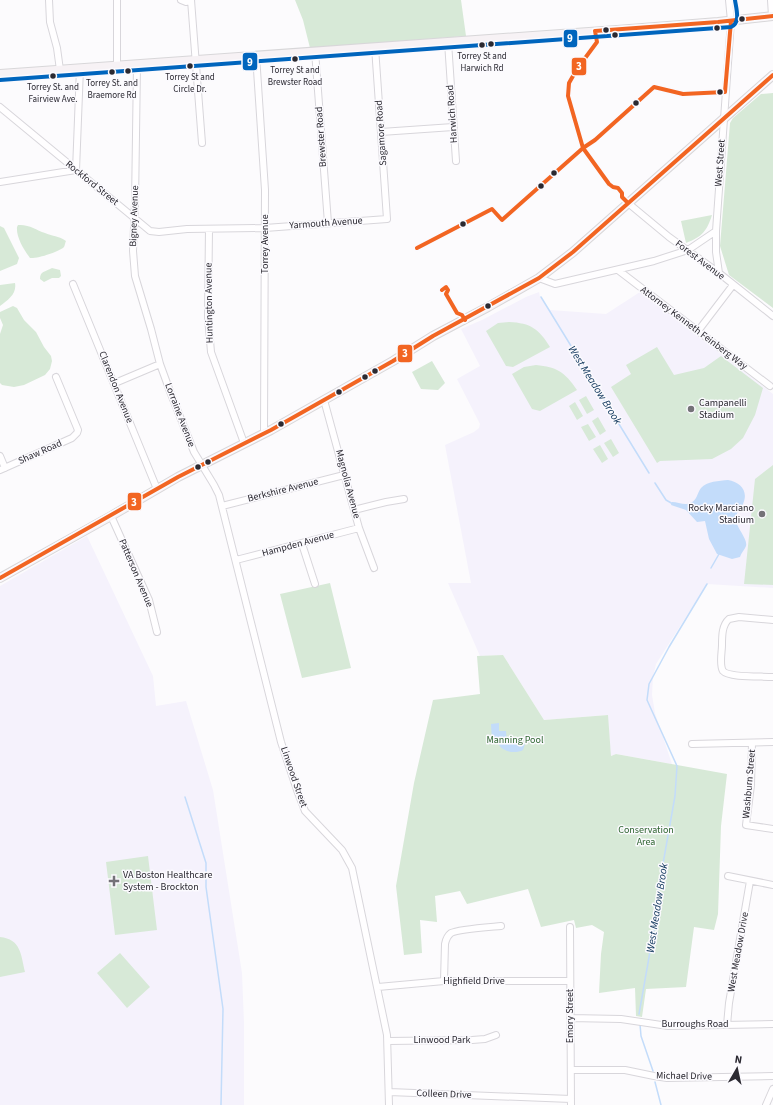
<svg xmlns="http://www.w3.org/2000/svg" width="773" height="1105" font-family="'Source Sans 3',sans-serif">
<rect width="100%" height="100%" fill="#fcfbfd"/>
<path fill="#f5f2fc" d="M539,292L540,297L550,310L606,314L640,292L773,394V588L707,584L656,664L653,677L652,695L655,713L672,764L616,754L611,756L607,715L544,720L503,655L480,656L448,583H471L445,445L474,432L479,428L480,424L457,379L480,366L461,329L482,320L526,297Z
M87,536L153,676L156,706L186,701L213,790L242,973L244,1023V1105H0V586Z"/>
<path fill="#d7e9d7" d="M295,0H461L466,36L310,48L303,20Z
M773,93V308L729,275L720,246L730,123L733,118L761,94Z
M712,215C707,231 702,237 686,243L681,221Z
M18,225C29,224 36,230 45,233C54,237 57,235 66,241C65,243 65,245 64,247C59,252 36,259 30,258C24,250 16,237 17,227Z
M0,226L4,228L19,258L17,264L0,271Z
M52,268L60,270L61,276L59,278H52L44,282L40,279C40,271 45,272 52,268Z
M15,283C17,294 8,300 0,306V285Z
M13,306L17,308L24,320L36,332L44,347L51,356L52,361L50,369L45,375L24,385L14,387L2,385L0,383V334L3,325L0,318V312Z
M509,322C531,323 539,329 550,347L513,367L506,366L486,331L498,323Z
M657,347L674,375L704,368L721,356L763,388L755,415L743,438L731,449L712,459L660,461L657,463L611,387L631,374L626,365Z
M432,361L445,383L438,390L421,389L412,372Z
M536,365C557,367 565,372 577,390L540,411L532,409L512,374L524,367Z
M586,396L594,410L587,414L579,400Z
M575,402L583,416L577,420L569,406Z
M598,417L606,431L600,435L592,421Z
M588,424L596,437L589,441L581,427Z
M611,439L619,453L613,457L604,443Z
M600,445L608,459L602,463L593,449Z
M773,465V585L744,584L755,479Z
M330,583L351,668L302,678L280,594Z
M503,655L544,720L608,715L611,756L616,754L727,774L721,826L718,914L714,930L694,927L686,987L646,989L642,1017L636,1016L635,988L599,993L601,954L604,932L592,925L576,928L574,920L541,927L528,889L467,904L460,891L435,896L437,922L420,920L422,953L404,955L396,886L414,783L433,700L480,694L477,656Z
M148,856L157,930L115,935L106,862Z
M0,937C21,939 21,955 25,972L0,977Z
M120,953L150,987L127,1008L97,973Z"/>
<path fill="#c3dcfa" d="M728,480C740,482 749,491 743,504C740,509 735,514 736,520C737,529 748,539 746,546C745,549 741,553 740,557L732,559L717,554L709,539L705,521L697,522L686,510L671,505L672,502C678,502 685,506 690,503C697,501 697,493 701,488C707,481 719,481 728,480Z
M499,723V731H506L507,744H509L508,741L520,740L525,744L523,750C516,754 503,752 499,745L503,741H492L491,724Z"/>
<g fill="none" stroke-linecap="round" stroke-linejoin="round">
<path stroke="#c3dcfa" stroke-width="1.5" d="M541,297L649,473
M655,483L666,500L673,504
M711,568L719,554
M185,797L206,863V887L223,1009L221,1105
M639,1014L657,912L658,892L675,796L677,766L647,700L649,684L669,647L707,584
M640,1024L641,1036L653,1071
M655,1082L661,1105"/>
<defs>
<path id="minor" d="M49,0L50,22L57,48L60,70
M117,0V66
M181,0L186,2L191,0
M191,0L202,143
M771,0L772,16
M448,42L456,161
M315,51L328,223
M256,55L265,190L264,434
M137,65L135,204L133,251L135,276L151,329L160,364L171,394L194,452L214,485L219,495L281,742L297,790L305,811L342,850L352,868L387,1035L389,1105
M0,107L144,226L150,231L159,232L187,229L265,228L387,219L375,47
M381,132L453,127
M0,182L76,170L80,68
M628,203L669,237L719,273L773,316
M209,229L208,317L211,352L244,443
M716,231V252L719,273
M618,270L770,386
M539,278L555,284L654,261L688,250L716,231L731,21L729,0
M73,284L157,489
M698,331L733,285
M115,383L160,364
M324,400L359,528L374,568
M0,456L5,468
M0,470L72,438L77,433L78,430L56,377
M222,506L344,475
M354,510L386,502L404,499
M111,516L149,600L157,632
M302,544L315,584
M236,560L359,528
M773,620L739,617L729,619C722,625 722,636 722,645C722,652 719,665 723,671C729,678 763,676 773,677
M752,743L751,785L746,825L773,829
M692,744L773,742
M728,876L773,885
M570,927L571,1105
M444,981L445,944C446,939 447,936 451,933C459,929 491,927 501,926
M378,987L444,981H570
M570,1018L621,1019L668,1026L773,1024
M727,1025L729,1003L750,881
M388,1041L472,1040L485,1039L496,1035
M571,1070H625L654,1076L667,1078L773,1076
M389,1092L571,1099
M766,1105L773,1089"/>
<path id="major" d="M0,74L617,30L718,22L773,16
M0,578L111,516L178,477L271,430L393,361L433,336L488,307L539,278L573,252L773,75"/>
</defs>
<use href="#minor" stroke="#d8d6db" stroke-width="8"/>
<use href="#major" stroke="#d8d7d9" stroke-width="10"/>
<use href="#minor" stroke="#fffeff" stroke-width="6"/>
<use href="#major" stroke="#f7f2f5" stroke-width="8"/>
<defs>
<path id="bus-1" d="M628,203L622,197V193L618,188L613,187L609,184L583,148L568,96L569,83L577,69L597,42L595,31L718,22L773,16
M417,248L492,209L502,220L583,148L595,140L654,87L683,94L725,92L731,21
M442,290L446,287L448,290L446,294L457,313L462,315L465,320
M0,578L178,477L271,430L393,361L433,336L539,278L573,252L773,75"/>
<path id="bus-2" d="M0,80L731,27C741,23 736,8 735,0"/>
</defs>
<use href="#bus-1" stroke="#fbfafe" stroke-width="7"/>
<use href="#bus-2" stroke="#fbfafe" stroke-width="7"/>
<use href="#bus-1" stroke="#f26522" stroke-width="4"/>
<use href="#bus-2" stroke="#0065bd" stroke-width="4"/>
</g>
<g fill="#2b2931" stroke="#fbfafe" stroke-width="1.5">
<circle cx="742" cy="19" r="3.5"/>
<circle cx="717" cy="28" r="3.5"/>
<circle cx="606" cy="30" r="3.5"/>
<circle cx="615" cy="35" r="3.5"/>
<circle cx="491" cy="44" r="3.5"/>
<circle cx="482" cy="45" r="3.5"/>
<circle cx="295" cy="59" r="3.5"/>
<circle cx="190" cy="66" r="3.5"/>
<circle cx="128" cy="71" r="3.5"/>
<circle cx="112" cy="72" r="3.5"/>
<circle cx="53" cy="76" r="3.5"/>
<circle cx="720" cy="92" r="3.5"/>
<circle cx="636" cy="103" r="3.5"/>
<circle cx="554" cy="173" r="3.5"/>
<circle cx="541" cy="186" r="3.5"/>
<circle cx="463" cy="224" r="3.5"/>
<circle cx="488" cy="306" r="3.5"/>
<circle cx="375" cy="371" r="3.5"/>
<circle cx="365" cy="377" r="3.5"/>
<circle cx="339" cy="392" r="3.5"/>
<circle cx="281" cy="424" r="3.5"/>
<circle cx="208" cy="462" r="3.5"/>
<circle cx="198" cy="467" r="3.5"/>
</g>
<g fill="#747278" stroke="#fbfafe" stroke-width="1.5">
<circle cx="691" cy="409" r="4"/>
<circle cx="762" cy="514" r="4"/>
<path d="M112 875h4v4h4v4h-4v4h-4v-4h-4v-4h4z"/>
</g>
<g text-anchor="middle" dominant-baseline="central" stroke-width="3" stroke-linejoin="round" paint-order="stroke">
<g font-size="9" fill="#2b2931" stroke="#fbfafe">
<text x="482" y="56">Torrey St and<tspan x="482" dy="12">Harwich Rd</tspan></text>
<text x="295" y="70">Torrey St and<tspan x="295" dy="12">Brewster Road</tspan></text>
<text x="190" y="77">Torrey St and<tspan x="190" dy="12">Circle Dr.</tspan></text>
<text x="112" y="83">Torrey St. and<tspan x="112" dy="12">Braemore Rd</tspan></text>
<text x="53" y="87">Torrey St. and<tspan x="53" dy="12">Fairview Ave.</tspan></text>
</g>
<g font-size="10" fill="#2b2931" stroke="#fbfafe">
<text transform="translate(452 114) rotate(-94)">Harwich Road</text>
<text transform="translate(381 133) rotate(-94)">Sagamore Road</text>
<text transform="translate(321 137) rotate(-94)">Brewster Road</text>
<text transform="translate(720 163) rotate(-86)">West Street</text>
<text transform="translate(92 183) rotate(39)">Rockford Street</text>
<text transform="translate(134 216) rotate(-88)">Bigney Avenue</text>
<text transform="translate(326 223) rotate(-4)">Yarmouth Avenue</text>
<text transform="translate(265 244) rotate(-90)">Torrey Avenue</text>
<text transform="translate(700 260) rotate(37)">Forest Avenue</text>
<text transform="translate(209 303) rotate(-91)">Huntington Avenue</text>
<text transform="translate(694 328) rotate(37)">Attorney Kenneth Feinberg Way</text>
<text transform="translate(116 387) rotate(68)">Clarendon Avenue</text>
<text transform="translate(180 415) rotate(69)">Lorraine Avenue</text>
<text transform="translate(40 452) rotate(-24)">Shaw Road</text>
<text transform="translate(348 484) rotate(75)">Magnolia Avenue</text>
<text transform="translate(283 490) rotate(-14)">Berkshire Avenue</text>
<text transform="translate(298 544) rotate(-15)">Hampden Avenue</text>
<text transform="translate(136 573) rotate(67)">Patterson Avenue</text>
<text transform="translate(294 777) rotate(71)">Linwood Street</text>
<text transform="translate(749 784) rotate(-85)">Washburn Street</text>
<text transform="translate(738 952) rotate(-80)">West Meadow Drive</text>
<text x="474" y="981">Highfield Drive</text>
<text transform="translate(570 1016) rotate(-90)">Emory Street</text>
<text x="695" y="1024">Burroughs Road</text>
<text x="442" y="1040">Linwood Park</text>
<text transform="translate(684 1076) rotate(1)">Michael Drive</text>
<text transform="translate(444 1094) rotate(2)">Colleen Drive</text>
</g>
<g font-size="10" fill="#2b2931" stroke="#fbfafe" text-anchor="start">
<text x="699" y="403">Campanelli<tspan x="699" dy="12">Stadium</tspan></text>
<text x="754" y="508" text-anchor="end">Rocky Marciano<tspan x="754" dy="12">Stadium</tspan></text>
<text x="123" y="875">VA Boston Healthcare<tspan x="123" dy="12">System - Brockton</tspan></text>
</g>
<g font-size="10" fill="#2e6530" stroke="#fbfafe">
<text x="515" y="740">Manning Pool</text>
<text x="646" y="830">Conservation<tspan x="646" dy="12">Area</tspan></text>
</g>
<g font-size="11" font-style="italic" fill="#093157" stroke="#fbfafe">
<text transform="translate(595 385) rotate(58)">West Meadow Brook</text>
<text transform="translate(657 908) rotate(-81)">West Meadow Brook</text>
</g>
</g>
<g stroke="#fbfafe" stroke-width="1.5">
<rect x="563" y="29" width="15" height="19" rx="4" fill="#0065bd"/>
<rect x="242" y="52" width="16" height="19" rx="4" fill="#0065bd"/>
<rect x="571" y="57" width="16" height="19" rx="4" fill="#f26522"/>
<rect x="397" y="344" width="16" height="19" rx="4" fill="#f26522"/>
<rect x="127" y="492" width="15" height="19" rx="4" fill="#f26522"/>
</g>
<g font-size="11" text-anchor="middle" font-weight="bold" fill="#fff">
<text x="570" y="42">9</text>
<text x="250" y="66">9</text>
<text x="579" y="70">3</text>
<text x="405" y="357">3</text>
<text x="134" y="506">3</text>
</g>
<g transform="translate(737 1069) rotate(9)" stroke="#fbfafe" stroke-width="3" paint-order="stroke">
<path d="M0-3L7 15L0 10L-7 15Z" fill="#2b2931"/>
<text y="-6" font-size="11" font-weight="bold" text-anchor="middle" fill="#2b2931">N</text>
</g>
</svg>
